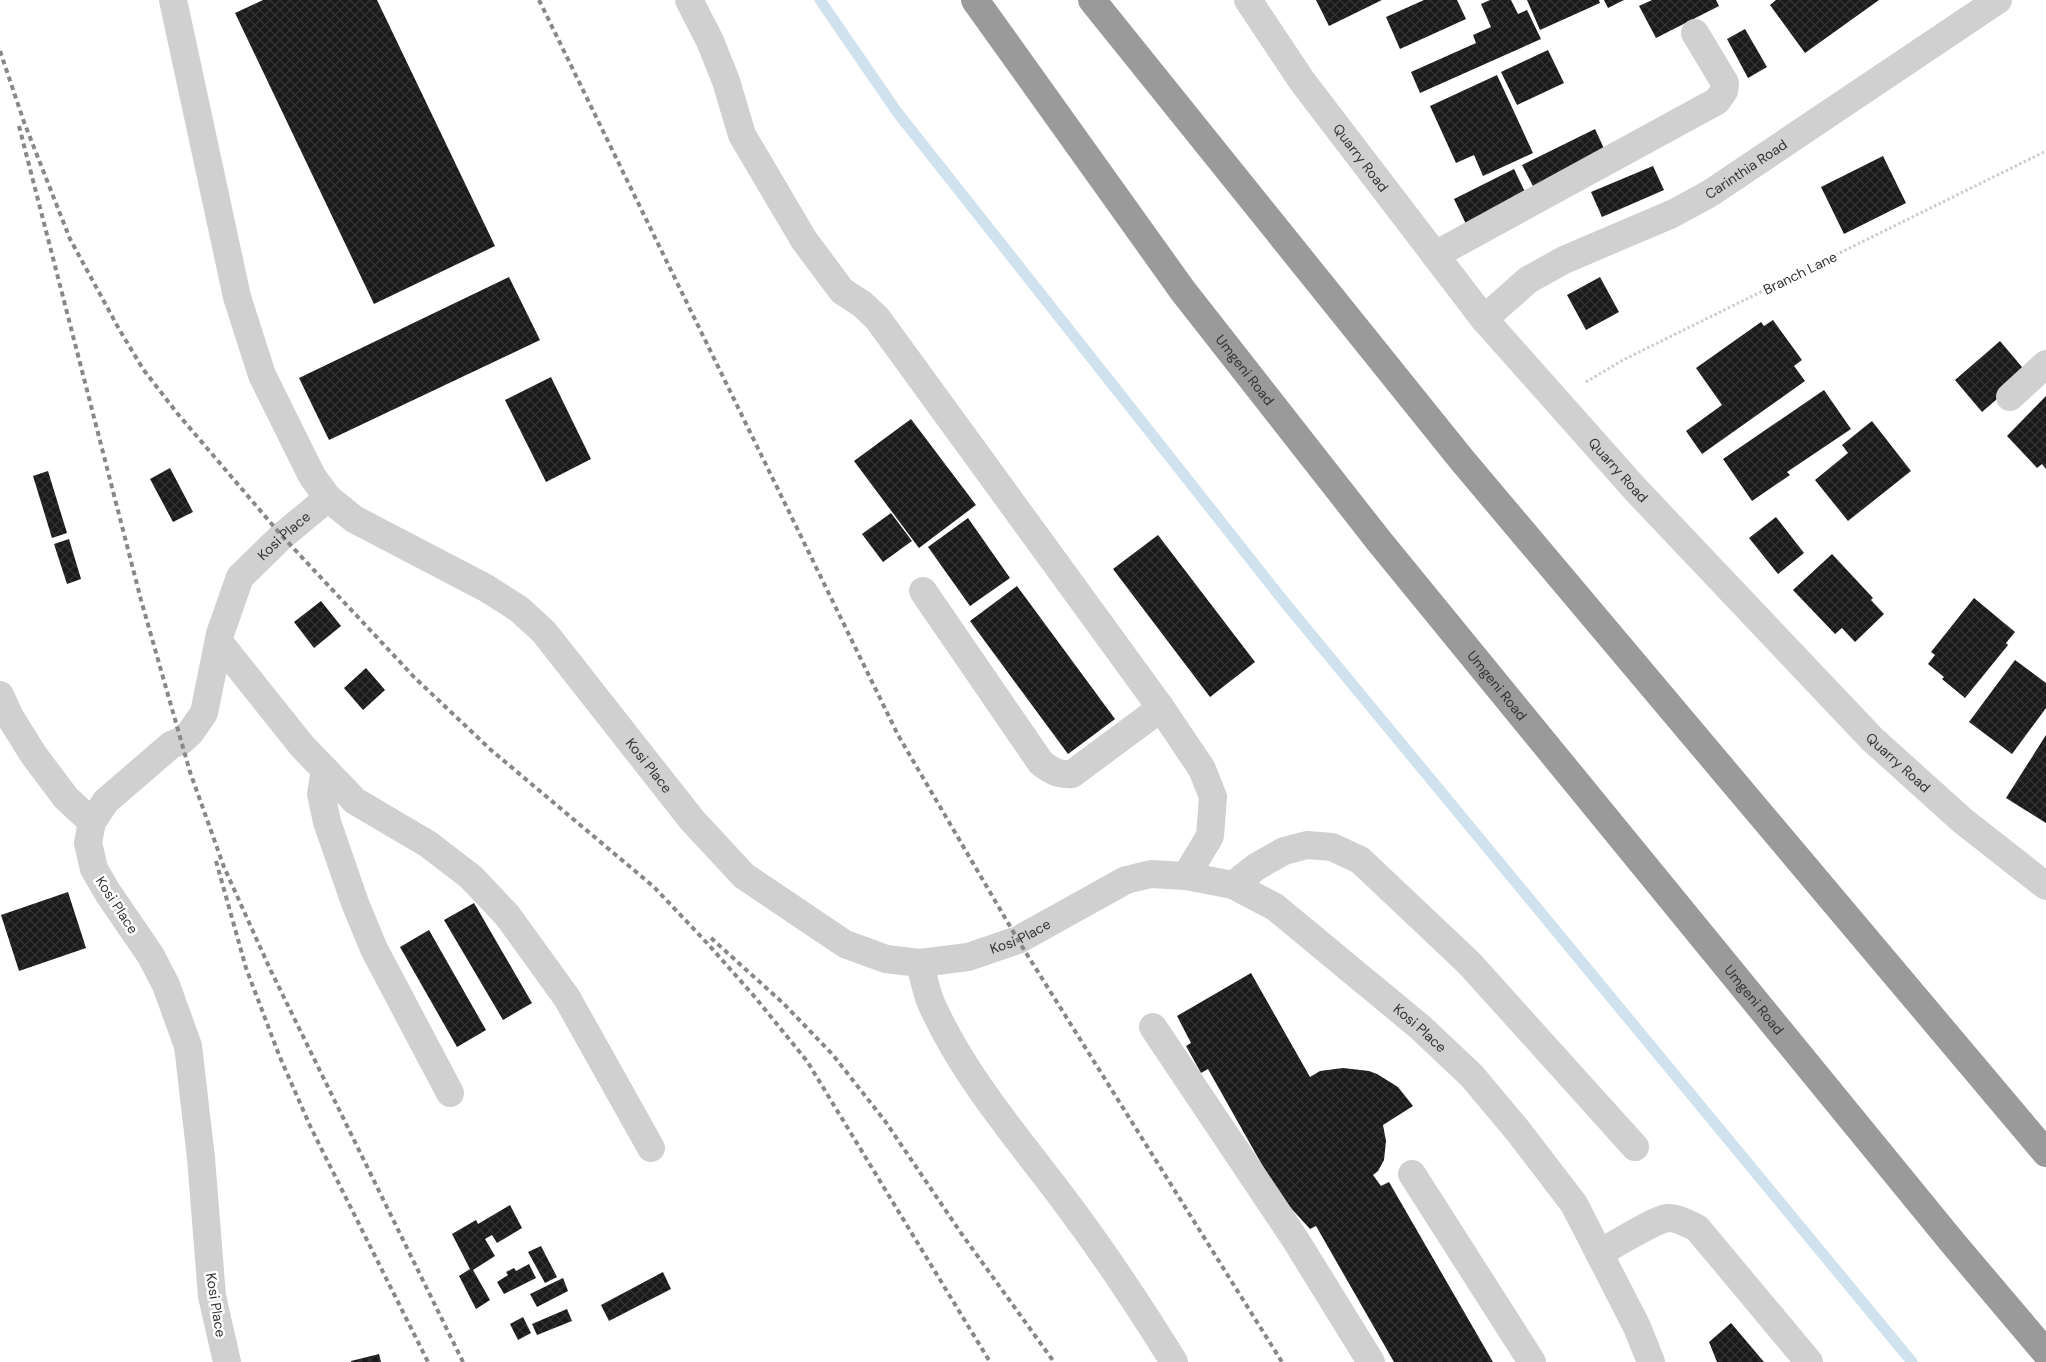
<svg xmlns="http://www.w3.org/2000/svg" width="2046" height="1362" font-family="'DM Sans',sans-serif">
<defs>
<pattern id="building-cross-hatch" width="8" height="8" patternUnits="userSpaceOnUse" patternTransform="scale(1.25)"><rect width="8" height="8" fill="#1a1a1a"/><path d="M0 0l8 8M0 8l8-8" fill="none" stroke="#333"/></pattern>
</defs>
<rect width="100%" height="100%" fill="#fff"/>
<g fill="none" stroke-linecap="round" stroke-linejoin="round">
<path stroke="#cfe2ee" stroke-width="11" d="M820,0L897,112L1286,604L1912,1362"/>
</g>
<path fill="url(#building-cross-hatch)" d="M263,0H377L495,246L374,304L235,13Z
M1316,0H1382L1329,26Z
M1424,0H1457L1466,19L1400,49L1386,17Z
M1490,0H1511L1518,14L1527,10L1541,39L1420,93L1411,72L1476,43L1473,35L1491,27L1481,4Z
M1527,0H1599L1600,3L1540,30Z
M1604,0H1624L1608,8Z
M1652,0H1716L1719,6L1656,38L1639,6Z
M1776,0H1879L1805,53L1770,5Z
M1745,29L1767,67L1748,78L1727,39Z
M1548,50L1564,83L1517,105L1501,72Z
M1497,75L1533,153L1483,176L1474,155L1456,163L1430,106Z
M1595,129L1607,155L1535,190L1522,165Z
M1883,156L1906,203L1844,234L1821,187Z
M1653,166L1664,190L1602,217L1591,192Z
M1514,169L1526,194L1466,224L1454,199Z
M509,277L540,340L329,440L299,378Z
M1600,277L1619,312L1586,330L1567,295Z
M1773,320L1802,360L1794,366L1805,381L1702,454L1686,431L1722,405L1696,368L1761,322L1764,326Z
M2000,341L2027,373L1982,412L1955,380Z
M551,377L591,459L546,482L505,400Z
M1824,390L1851,429L1787,472L1790,475L1752,501L1723,459Z
M2046,396V469L2042,464L2037,468L2007,436Z
M911,419L976,505L919,548L854,461Z
M1872,421L1911,471L1848,521L1815,480L1848,453L1842,445Z
M170,468L193,512L173,522L150,479Z
M48,471L67,533L52,538L33,476Z
M891,513L912,541L883,562L862,534Z
M1776,517L1804,553L1778,574L1749,538Z
M968,518L1010,578L970,606L928,547Z
M1158,535L1255,662L1210,697L1113,569Z
M69,539L81,579L67,584L54,544Z
M1832,554L1873,598L1871,600L1884,614L1855,642L1842,628L1835,634L1793,590Z
M1017,586L1115,719L1068,754L970,621Z
M1974,598L2015,632L2006,643L2008,645L1965,698L1942,679L1944,677L1928,664L1935,655L1931,652Z
M321,601L341,626L314,648L294,622Z
M2015,660L2046,683V708L2012,754L1969,722Z
M366,668L385,690L363,710L344,688Z
M2046,735V823L2006,798Z
M68,892L86,948L19,971L1,915Z
M474,903L532,1003L503,1020L444,920Z
M429,930L486,1030L457,1047L400,947Z
M1251,973L1310,1077L1320,1071L1343,1068L1369,1071L1377,1074L1398,1087L1413,1106L1383,1125L1386,1141L1384,1160L1378,1171L1373,1175L1381,1186L1389,1182L1493,1362H1394L1316,1226L1310,1229L1279,1195L1208,1069L1201,1073L1186,1046L1191,1043L1177,1016Z
M510,1205L522,1228L497,1243L492,1235L485,1239L495,1256L473,1270L490,1300L476,1309L459,1276L470,1269L452,1234L476,1220L478,1224Z
M541,1246L557,1277L545,1283L528,1252Z
M529,1264L536,1278L504,1294L497,1282L508,1275L506,1272L514,1268L516,1271Z
M663,1272L671,1289L609,1321L601,1305Z
M563,1278L568,1291L537,1307L530,1294Z
M567,1309L572,1321L537,1335L532,1324Z
M523,1317L531,1333L518,1340L510,1324Z
M1731,1323L1764,1362H1717L1709,1342Z
M379,1354L381,1362H351V1361Z"/>
<g fill="none" stroke-linecap="round" stroke-linejoin="round">
<path stroke="#cdcdcd" stroke-width="3" stroke-dasharray="2.5 2.5" stroke-linecap="butt" d="M1586,382L1623,360L2046,151"/>
<g stroke="#d0d0d0" stroke-width="28">
<path id="s1" d="M173,0L237,297L262,375L312,476L328,498L354,519L486,588L519,609L544,632L692,820L744,876L845,944L886,959L920,963L968,957L1018,940L1126,880L1151,874L1186,876L1233,885L1275,907L1420,1027L1472,1076L1518,1131L1574,1204L1637,1327L1651,1362"/>
<path d="M689,0L710,41L726,81L742,135L804,240L842,291L862,304L877,318L1161,708L1202,769L1213,797L1210,836L1186,876"/>
<path id="s2" d="M1248,0L1302,81L1484,319L1636,490L1872,739L1963,821L2046,886"/>
<path d="M1435,255L1717,101L1724,91L1725,83L1695,33"/>
<path id="s3" d="M1484,319L1528,280L1564,260L1672,214L1709,194L1998,0"/>
<path d="M2010,397L2046,364"/>
<path d="M923,591L1041,763C1052,771 1058,775 1072,774L1161,708"/>
<path d="M219,642L302,746L355,801L428,844L471,877L507,915L567,998L651,1148"/>
<path d="M0,695L10,717L33,754L66,798L92,822"/>
<path d="M325,770L321,794L327,822L355,903L374,949L450,1093"/>
<path d="M1233,885L1256,867L1284,851L1307,845L1332,847L1360,860L1469,963L1635,1147"/>
<path d="M920,963C923,976 926,991 931,1003C964,1077 1017,1137 1065,1201C1104,1253 1140,1307 1174,1362"/>
<path d="M1153,1027L1295,1239L1371,1362"/>
<path d="M1412,1174L1532,1362"/>
<path d="M1599,1253C1615,1245 1652,1221 1667,1218C1677,1217 1688,1224 1697,1228L1809,1362"/>
<path id="s4" d="M227,1362L212,1296L201,1158L188,1046L166,985L151,956L108,893L94,869L88,843L92,822L106,801L171,745L181,741L190,733L204,713L220,634L240,577L282,536L328,498"/>
</g>
<g stroke="#9a9a9a" stroke-width="28">
<path id="s5" d="M975,0L1183,291L1379,541L1953,1243L2046,1353"/>
<path d="M1092,0L1462,460L2046,1153"/>
</g>
<path stroke="#888" stroke-width="4" stroke-dasharray="5 4" stroke-linecap="butt" d="M539,0L898,735L1018,940L1282,1362
M0,51L24,122L70,239L119,329L143,369L177,413L282,536L415,678L491,750L654,887L707,943L754,996L807,1061L990,1362
M19,126L141,600L190,772L224,867L270,969L463,1362
M216,861L246,968L279,1055L311,1128L428,1362
M711,938L784,1004L833,1055L885,1121L961,1233L1054,1362"/>
</g>
<g text-anchor="middle" dominant-baseline="central" stroke-width="5" stroke-linejoin="round" paint-order="stroke">
<g font-size="14" fill="#333" stroke="#fff">
<text stroke="none"><textPath href="#s2" startOffset="194">Quarry Road</textPath></text>
<text stroke="none"><textPath href="#s3" startOffset="304">Carinthia Road</textPath></text>
<text transform="translate(1800 273) rotate(-26)">Branch Lane</text>
<text stroke="none"><textPath href="#s5" startOffset="458">Umgeni Road</textPath></text>
<text stroke="none"><textPath href="#s2" startOffset="599">Quarry Road</textPath></text>
<text stroke="none"><textPath href="#s4" startOffset="928">Kosi Place</textPath></text>
<text stroke="none"><textPath href="#s5" startOffset="862">Umgeni Road</textPath></text>
<text stroke="none"><textPath href="#s2" startOffset="1004">Quarry Road</textPath></text>
<text stroke="none"><textPath href="#s1" startOffset="951">Kosi Place</textPath></text>
<text transform="translate(117 905) rotate(57)">Kosi Place</text>
<text stroke="none"><textPath href="#s1" startOffset="1401">Kosi Place</textPath></text>
<text stroke="none"><textPath href="#s5" startOffset="1268">Umgeni Road</textPath></text>
<text stroke="none"><textPath href="#s1" startOffset="1866">Kosi Place</textPath></text>
<text transform="translate(216 1305) rotate(81)">Kosi Place</text>
</g>
</g>
</svg>
